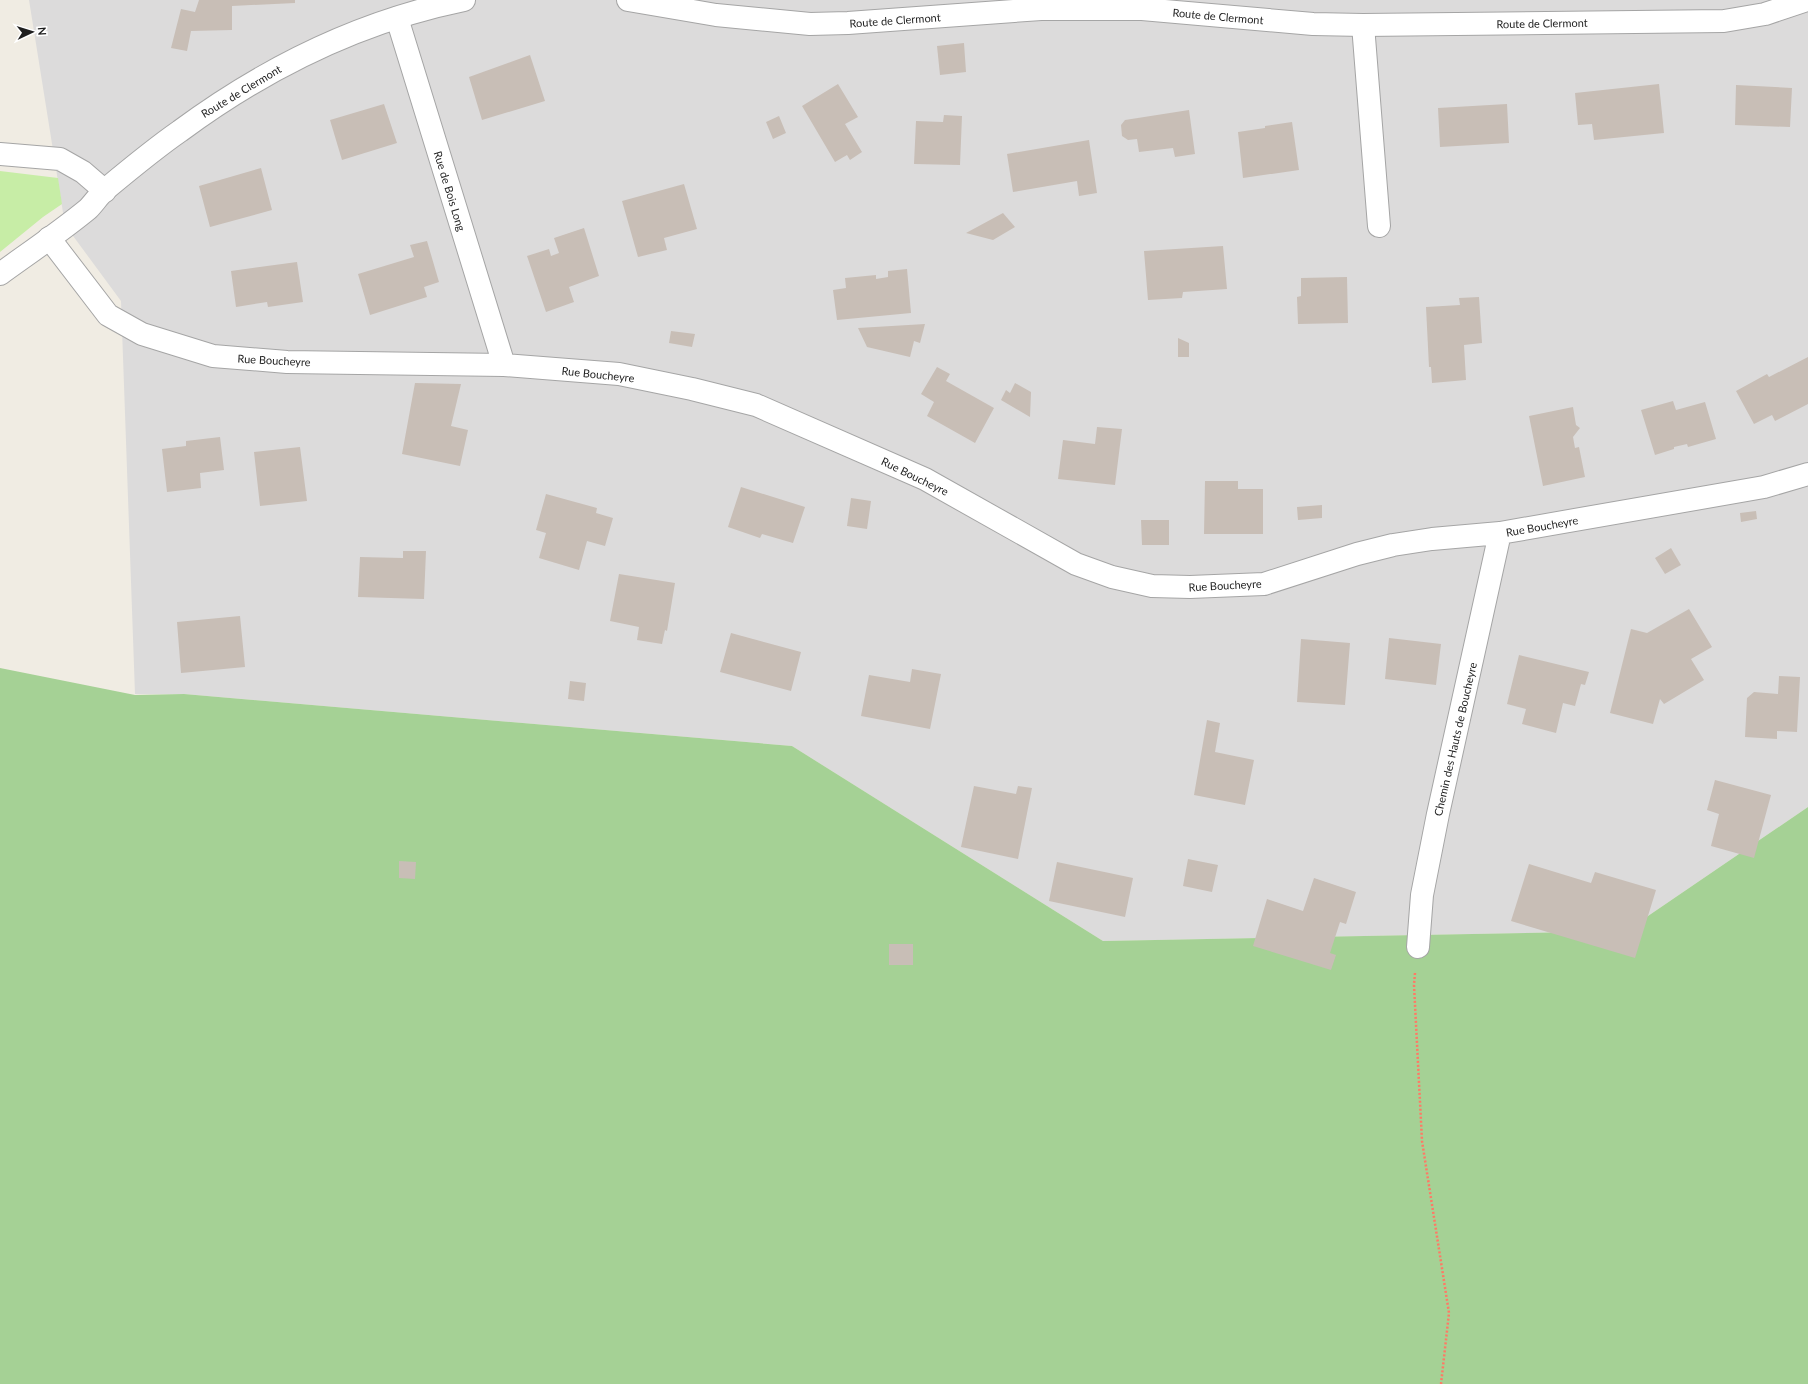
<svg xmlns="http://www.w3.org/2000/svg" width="1808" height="1384" font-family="Lato,sans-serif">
<rect width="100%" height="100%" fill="#f0ece3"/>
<path fill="#dcdbdb" d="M29,0H1808V807L1626,931L1103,941L792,746L184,694H135L121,301L65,225Z"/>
<path fill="#c7eda6" d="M0,171L58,178L62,204L43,217L0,252Z"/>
<path fill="#a5d195" d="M0,668L135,695L184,694L792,746L1103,941L1626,931L1808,807V1384H0Z"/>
<path fill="#c8beb6" d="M199,0H295V3L232,6V30L191,31L187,51L171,48L181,9L195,12Z
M964,43L966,72L940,75L937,46Z
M530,55L545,101L482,120L469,77Z
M838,84L858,117L845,124L862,152L850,160L847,155L835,162L802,106Z
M1659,84L1664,133L1594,140L1592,124L1578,125L1575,93Z
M1736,85L1792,88L1790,127L1735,125Z
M384,104L397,143L342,160L330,120Z
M1507,104L1509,143L1440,147L1438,108Z
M1189,110L1195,154L1175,157L1173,148L1139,152L1137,139L1128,140L1122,136L1121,125L1125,120Z
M944,115L962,116L960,165L914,164L916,121L943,122Z
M779,116L786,133L773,139L766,122Z
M1292,122L1299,170L1243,178L1238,132L1265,128V126Z
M1089,140L1097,193L1079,196L1077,181L1013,192L1007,154Z
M261,168L272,210L210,227L199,186Z
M684,184L697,229L664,238L667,250L638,257L622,201Z
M1003,213L1015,227L993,240L966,233Z
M584,228L599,276L569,287L574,302L546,312L527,256L549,249L551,256L559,253L554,238Z
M427,241L439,282L424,287L427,297L370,315L358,274L414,257L410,245Z
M1223,246L1227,289L1183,292L1182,298L1148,300L1144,251Z
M297,262L303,302L268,307L267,302L236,307L231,271Z
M907,269L911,313L837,320L833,290L846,288L845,278L876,275V279L888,277V271Z
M1347,277L1348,323L1298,324L1297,297L1301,296V278Z
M1479,297L1482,343L1464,345L1466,380L1432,383L1431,367H1429L1426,307L1460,305L1459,298Z
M925,324L920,343L914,341L910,357L867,347L858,328Z
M671,331L695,334L692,347L669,343Z
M1178,338L1189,343V357H1178Z
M1808,357V404L1775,421L1772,415L1754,424L1736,391L1767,374L1769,377Z
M937,367L950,374L946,381L994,408L975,443L927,416L934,402L921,394Z
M415,383L461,384L451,426L468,430L460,466L402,454Z
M1015,383L1031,392L1030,417L1001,400L1006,390L1010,393Z
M1673,401L1676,410L1705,402L1716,439L1688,447L1687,444L1674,447V449L1655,455L1641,410Z
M1573,407L1576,425L1580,428L1573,437L1575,448L1579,447L1585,477L1543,486L1529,416Z
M1097,427L1122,429L1115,485L1058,479L1063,440L1095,444Z
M220,437L224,470L200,473L201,488L167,492L162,449L186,446V441Z
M300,447L307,501L260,506L254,452Z
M1205,481H1238V489H1263V534H1204Z
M741,487L805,507L793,543L762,534L760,538L728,527Z
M546,494L597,508L596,513L613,518L605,546L587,541L579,570L539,558L546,533L536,530Z
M851,498L871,501L867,529L847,526Z
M1322,505V518L1298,520L1297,507Z
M1756,511L1757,519L1741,522L1740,513Z
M1141,520H1169V545H1142Z
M1671,548L1681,565L1665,574L1655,558Z
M403,551H426L424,599L358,597L360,557L403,558Z
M619,574L675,583L667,631L665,630L662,644L637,640L639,627L610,621Z
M1689,609L1712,647L1691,659L1704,680L1664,704L1660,699L1653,724L1610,713L1631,629L1647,633Z
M240,616L245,667L181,673L177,622Z
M731,633L801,652L791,691L720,672Z
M1389,638L1441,644L1436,685L1385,679Z
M1301,639L1350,643L1345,705L1297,702Z
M1519,655L1589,672L1585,685L1581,684L1575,706L1563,703L1556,733L1522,724L1526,709L1507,704Z
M912,669L941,674L930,729L861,716L869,675L910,682Z
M1779,676L1800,677L1797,732L1777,731V739L1745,737L1747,698L1754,692L1778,694Z
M570,681L586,683L584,701L568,699Z
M1207,720L1220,723L1215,752L1254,760L1245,805L1194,795Z
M1715,780L1771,795L1754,858L1711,846L1719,814L1707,810Z
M974,786L1016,794L1018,786L1032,788L1018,859L961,847Z
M1188,859L1218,865L1212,892L1183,886Z
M399,861L416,862L415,879L399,878Z
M1057,862L1133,878L1125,917L1049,901Z
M1529,864L1591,883L1595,872L1656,890L1635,958L1511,921Z
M1314,878L1356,892L1346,924L1340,922L1330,953L1336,955L1331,970L1253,946L1267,899L1303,911Z
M889,944H913V965H889Z"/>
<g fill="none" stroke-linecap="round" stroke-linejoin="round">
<defs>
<path id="minor" d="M397,18L504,365
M1363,25L1379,226
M0,154L60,159L83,172L105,191
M49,238L108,315L142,334L213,356L287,362L504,365L619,374L692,389L756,405L925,479L1076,564L1112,577L1152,586L1190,587L1264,584L1357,554L1393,545L1432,539L1500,533L1764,487L1808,474
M1418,947L1422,895L1438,814L1500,533"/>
<path id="tertiary" d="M628,0L716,15L810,24L848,23L1041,9H1142L1313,24L1363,25L1724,21L1765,14L1807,0
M0,274C29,253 60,232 88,209C94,203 99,195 106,189C130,169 154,149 180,131C264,69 361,21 464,0"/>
</defs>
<use href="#minor" stroke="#a5a5a5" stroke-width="24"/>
<use href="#tertiary" stroke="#a5a5a5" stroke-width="24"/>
<path stroke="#ff7965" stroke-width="2.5" stroke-dasharray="2 2" stroke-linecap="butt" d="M1415,973L1414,985L1422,1141L1449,1313L1441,1384"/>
<use href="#minor" stroke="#fff" stroke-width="22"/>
<use href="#tertiary" stroke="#fff" stroke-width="22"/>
</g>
<g text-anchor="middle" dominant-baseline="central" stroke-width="4" stroke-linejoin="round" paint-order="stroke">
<g font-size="11" fill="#1e1e1e" stroke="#fff">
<text transform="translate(1218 16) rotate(5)">Route de Clermont</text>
<text transform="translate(895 20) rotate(-4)">Route de Clermont</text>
<text transform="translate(1542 23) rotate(-1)">Route de Clermont</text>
<text transform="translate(241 91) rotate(-31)">Route de Clermont</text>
<text transform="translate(450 191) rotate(73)">Rue de Bois Long</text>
<text transform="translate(274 360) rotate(3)">Rue Boucheyre</text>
<text transform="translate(598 374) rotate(6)">Rue Boucheyre</text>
<text transform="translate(915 476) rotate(26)">Rue Boucheyre</text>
<text transform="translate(1542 526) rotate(-10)">Rue Boucheyre</text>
<text transform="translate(1225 585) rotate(-3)">Rue Boucheyre</text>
<text transform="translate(1455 739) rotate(-77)">Chemin des Hauts de Boucheyre</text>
</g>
</g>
<g transform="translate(32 32) rotate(86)" stroke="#ffffff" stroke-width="3" paint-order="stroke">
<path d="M0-3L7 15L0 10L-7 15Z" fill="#1e1e1e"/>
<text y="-6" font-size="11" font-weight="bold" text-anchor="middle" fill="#1e1e1e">N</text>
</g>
</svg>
